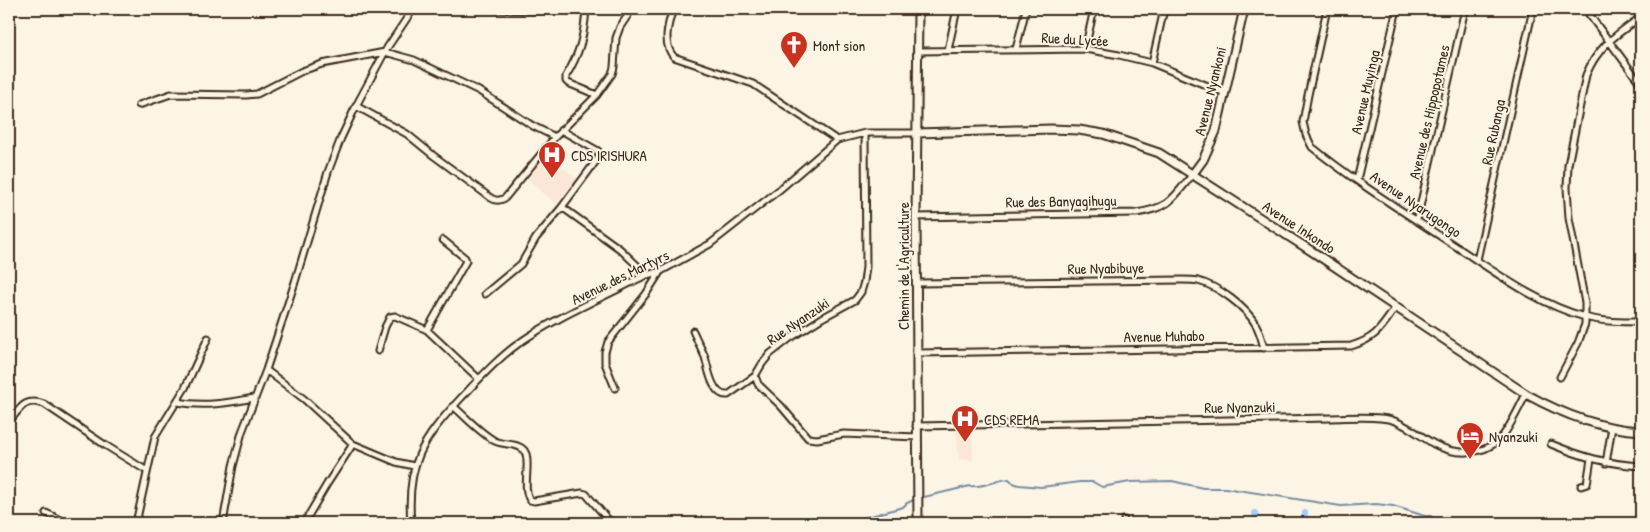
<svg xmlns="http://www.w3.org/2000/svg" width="1650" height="532" font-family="'Patrick Hand',sans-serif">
<rect width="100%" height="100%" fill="#fcf5e5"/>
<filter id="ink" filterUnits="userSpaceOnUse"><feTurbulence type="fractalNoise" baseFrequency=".02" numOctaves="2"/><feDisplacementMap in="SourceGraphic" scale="10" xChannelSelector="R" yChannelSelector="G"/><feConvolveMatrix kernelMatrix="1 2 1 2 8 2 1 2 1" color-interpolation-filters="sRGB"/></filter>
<g filter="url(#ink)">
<path fill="#fce6d7" d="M547,155L577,179L556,204L528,180Z
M972,426L973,460L959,459L956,427Z"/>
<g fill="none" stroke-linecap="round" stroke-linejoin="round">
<path stroke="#778da3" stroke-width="2" d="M920,498L970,486C984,488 995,480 1009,479L1013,483L1019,485L1041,487L1080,482H1093L1102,487L1130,482L1172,481L1203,488H1225L1341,506L1376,504L1393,506L1425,516H1431L1435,523
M851,523L867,517L903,507L907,503L916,499"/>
<path stroke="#9fcffb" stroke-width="6" d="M1255,513L1256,523
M1304,523L1305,513"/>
<defs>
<path id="street" d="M494,9L586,11
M586,9C584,36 580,53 566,76V81L568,83L597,95
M673,9C668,24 662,44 674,57L753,84L837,140
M1327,9L1308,95L1303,122L1306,135L1312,147C1354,181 1401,210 1446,240C1490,268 1534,303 1585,317C1602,322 1623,322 1641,322
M1585,9L1641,84
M1016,49L1026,9
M1085,49L1094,9
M948,50L957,9
M917,51L1085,49L1119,55L1152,63L1225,93
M1152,63L1164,9
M139,105L171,94L246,95L257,94L302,71L322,64L385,52L414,60L479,91L533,126L555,137
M356,106L407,134L434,156L491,198C496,201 499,201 505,198L555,137L597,95L612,74L614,67L616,38L620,27L632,9
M1357,180L1397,9
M562,207L620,249L647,275
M916,217L1136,213C1169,208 1172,200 1192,175
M1417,220L1465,9
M1477,260L1533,9
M917,283L1182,280C1187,280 1193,280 1198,281C1218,286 1246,307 1256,325C1260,332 1262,341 1264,348
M485,294L521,264L536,238L562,207L599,157L598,151L561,130
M427,330L466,261L465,258L443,240
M693,331C697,340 701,348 705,357C708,367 712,397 728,395L755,376L762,364L770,354L789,339L822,318L855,300L861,292L864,282L866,267L865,133
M378,351L385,327L390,317L395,316L427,330L479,379
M917,353L1351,346C1377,338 1381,328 1396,307
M266,370L304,399L353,444L396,462L414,466
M755,376L758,384L781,406L808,438L817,439L844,434L917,437
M1560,377L1578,343L1585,324V303L1569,218L1567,188L1568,165L1586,75C1598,46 1616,35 1641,17
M615,388L605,363V352L608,342L646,294L660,272
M177,402C204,407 228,403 254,398
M453,406C466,417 480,433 495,441C505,446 522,442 526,454C530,468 522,488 530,500L534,501L582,493L586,494L611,523
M9,422C20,409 24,397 44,404L105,445L147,471
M916,426L1331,418C1347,418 1377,415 1392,420C1408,425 1420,436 1434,444C1454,455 1481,456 1499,440C1508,432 1520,406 1526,394
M1551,444C1582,457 1608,464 1641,466
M1606,463L1612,427
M1581,486L1587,484L1591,459
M46,513L68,523
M1030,522V523
M136,523L155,437L185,388L208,338
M223,523L233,466L242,432L266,370L295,282L328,172L341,138L356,106L387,48L413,9
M304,523L327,484L353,444
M411,523C406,464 422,440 461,398C480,378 499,357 522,341C557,317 598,300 636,280L647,275L661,271L710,244L779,190L837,140L865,133H917
M1124,523V520
M1216,523V520"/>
<path id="secondary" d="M917,133L1051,129L1079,130L1103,134L1159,153L1313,252L1526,394C1562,414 1600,429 1641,431
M1192,175L1203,160L1216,131L1244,9
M918,523L916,217L918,9"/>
</defs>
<use href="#street" stroke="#3b2a1e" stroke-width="9"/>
<use href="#secondary" stroke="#3b2a1e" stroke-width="11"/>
<use href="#street" stroke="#fcf5e5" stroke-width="5"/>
<use href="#secondary" stroke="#fcf5e5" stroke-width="7"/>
</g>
</g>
<defs>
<symbol id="church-pin" viewBox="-11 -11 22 30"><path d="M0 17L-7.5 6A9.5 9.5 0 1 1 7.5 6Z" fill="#c8321e" stroke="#fcf5e5"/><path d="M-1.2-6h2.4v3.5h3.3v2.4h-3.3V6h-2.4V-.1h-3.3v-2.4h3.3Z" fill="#fff"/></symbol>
<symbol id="hospital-pin" viewBox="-11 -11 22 30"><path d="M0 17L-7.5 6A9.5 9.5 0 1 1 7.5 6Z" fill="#c8321e" stroke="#fcf5e5"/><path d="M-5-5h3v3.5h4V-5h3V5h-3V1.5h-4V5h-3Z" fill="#fff"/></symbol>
<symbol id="hotel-pin" viewBox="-11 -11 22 30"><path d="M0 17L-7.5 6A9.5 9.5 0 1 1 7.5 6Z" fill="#c8321e" stroke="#fcf5e5"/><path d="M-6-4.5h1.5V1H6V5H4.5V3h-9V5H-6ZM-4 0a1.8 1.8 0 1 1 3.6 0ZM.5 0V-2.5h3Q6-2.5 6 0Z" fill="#fff"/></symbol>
</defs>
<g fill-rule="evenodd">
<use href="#church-pin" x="778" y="29" width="32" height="43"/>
<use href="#hospital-pin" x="536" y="139" width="32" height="43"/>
<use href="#hospital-pin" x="949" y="403" width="32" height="43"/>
<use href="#hotel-pin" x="1454" y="420" width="32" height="43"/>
</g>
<g text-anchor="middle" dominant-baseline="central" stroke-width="4" stroke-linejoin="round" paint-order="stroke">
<g font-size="15" fill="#3b2a1e" stroke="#fcf5e5">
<text transform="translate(1075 39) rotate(3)">Rue du Lycée</text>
<text transform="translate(1210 91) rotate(-76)">Avenue Nyankoni</text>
<text transform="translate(1365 92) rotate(-77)">Avenue Muyinga</text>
<text transform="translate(1429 112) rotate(-77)">Avenue des Hippopotames</text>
<text transform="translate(1493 132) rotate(-78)">Rue Rubanga</text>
<text transform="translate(1061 201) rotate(-1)">Rue des Banyagihugu</text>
<text transform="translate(1416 204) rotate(34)">Avenue Nyarugongo</text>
<text transform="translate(1299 227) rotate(33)">Avenue Inkondo</text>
<text transform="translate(903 266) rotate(-90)">Chemin de l'Agriculture</text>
<text transform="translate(1106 268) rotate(-1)">Rue Nyabibuye</text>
<text transform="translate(620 277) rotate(-26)">Avenue des Martyrs</text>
<text transform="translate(798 321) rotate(-34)">Rue Nyanzuki</text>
<text transform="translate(1164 336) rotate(-1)">Avenue Muhabo</text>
<text transform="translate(1240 407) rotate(-1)">Rue Nyanzuki</text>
</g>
<g font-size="15" fill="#3b2a1e" stroke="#fcf5e5" text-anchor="start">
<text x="813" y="45">Mont sion</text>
<text x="571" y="155">CDS IRISHURA</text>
<text x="984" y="419">CDS REMA</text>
<text x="1489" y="436">Nyanzuki</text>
</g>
</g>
<rect width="1650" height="532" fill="none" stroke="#fcf5e5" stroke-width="30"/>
<rect x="15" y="15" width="1620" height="502" fill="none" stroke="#3b2a1e" stroke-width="2" filter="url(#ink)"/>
</svg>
